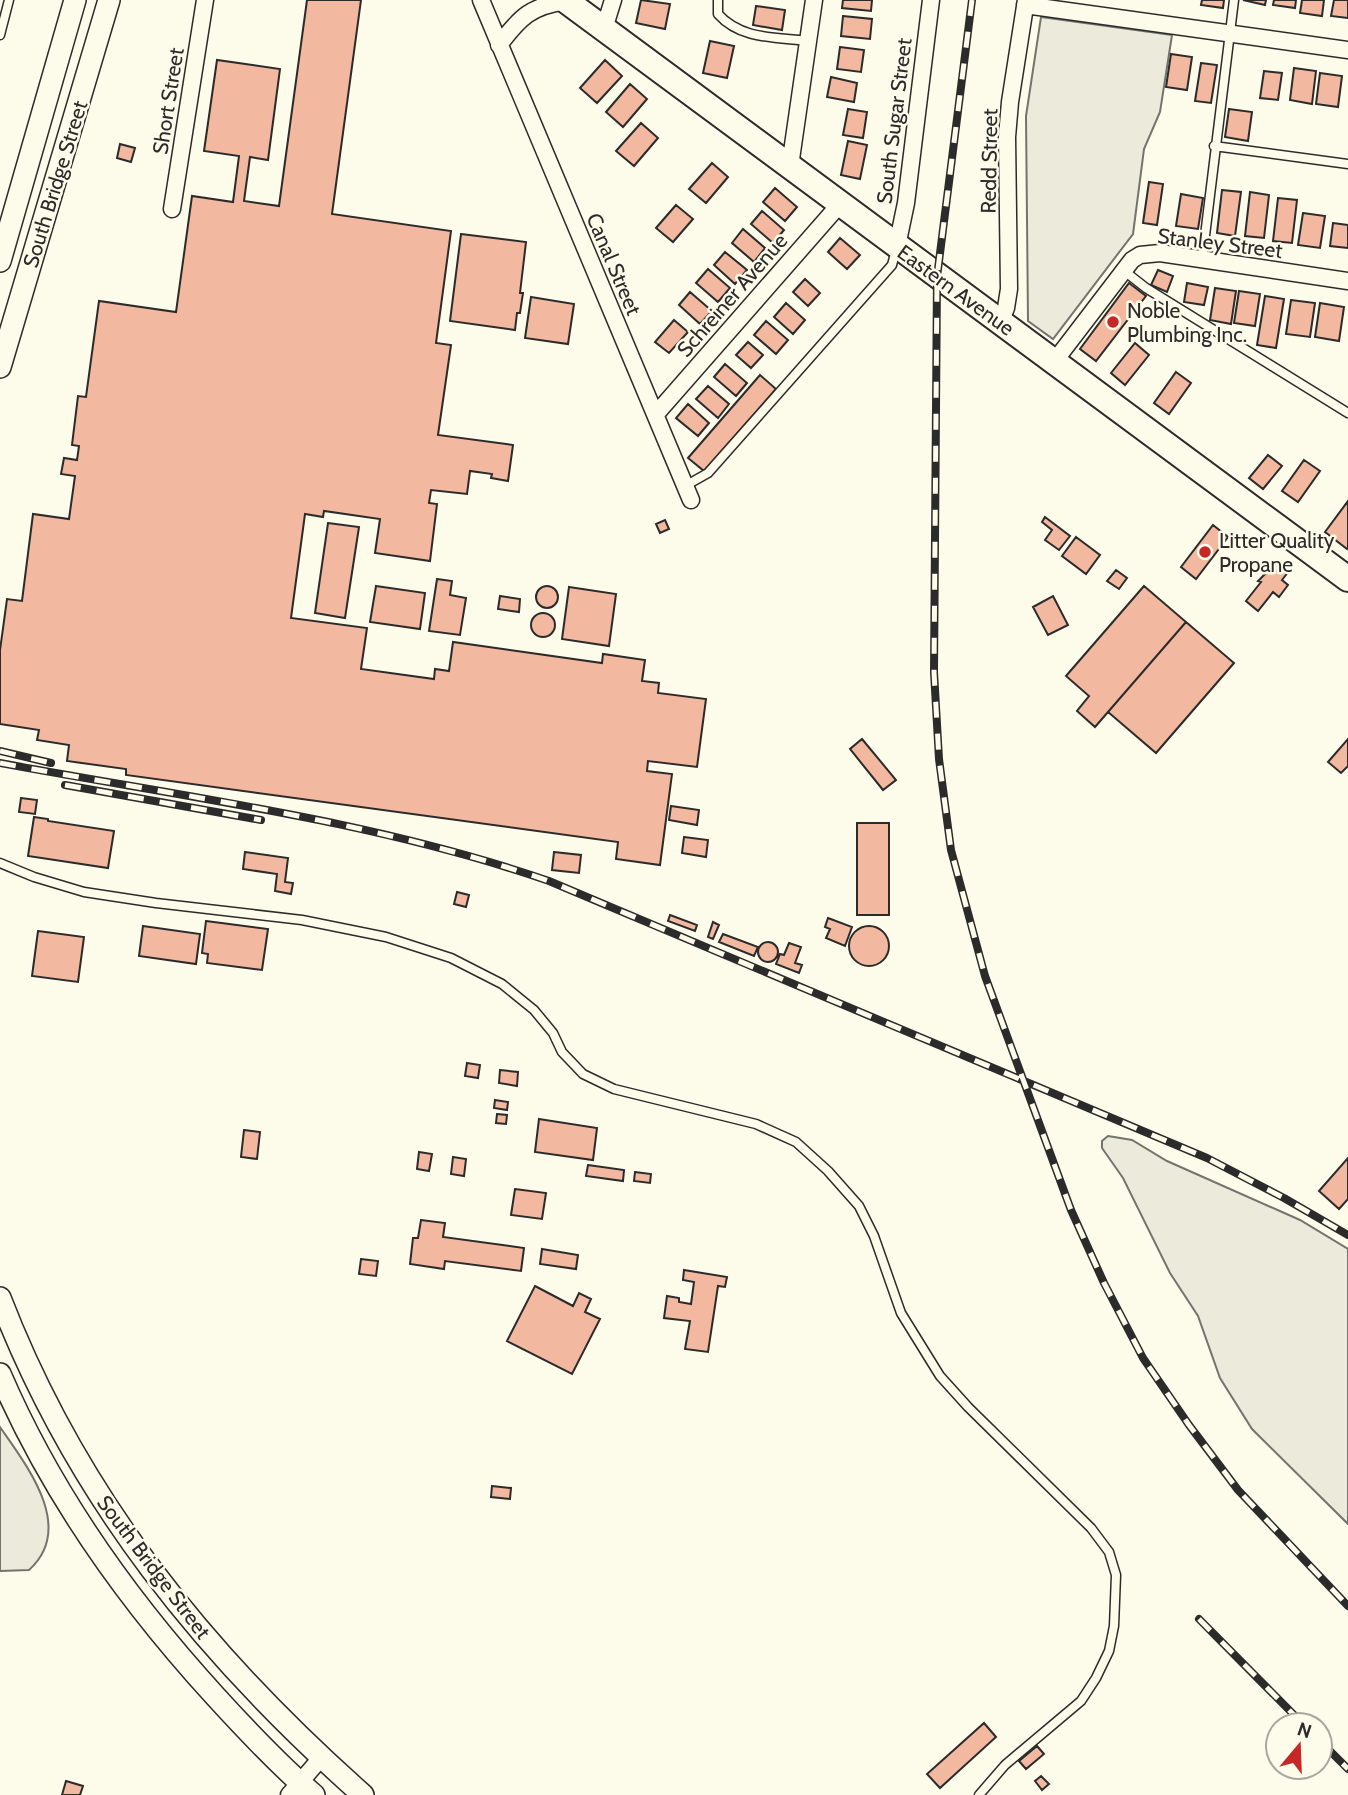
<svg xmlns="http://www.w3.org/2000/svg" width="1348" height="1795" font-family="Cabin,sans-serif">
<rect width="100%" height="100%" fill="#fdfbea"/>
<path fill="#ecebdb" stroke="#74746e" stroke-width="2" d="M1041,17L1172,35L1160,112L1144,149L1133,234L1053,339L1028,321L1026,116Z
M1108,1136L1132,1140L1167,1161L1300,1220L1348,1249V1524L1252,1429L1220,1378L1198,1316L1170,1273L1123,1178L1102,1148V1141Z
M0,1427C27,1466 76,1528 29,1570L0,1571Z"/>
<path fill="#f2b8a0" stroke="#2b2b2b" stroke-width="2" d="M307,0H361L332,214L451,231L436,343L451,345L438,435L513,445L508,481L491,478L492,474L470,471L467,494L431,490L429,503L437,504L430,561L375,553L380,519L324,511L323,517L305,514L291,618L367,628L361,669L434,679L435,669L449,671L453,642L602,663L603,654L645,660L642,681L659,683L658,693L706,699L697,767L648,761L647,771L672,774L660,865L616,859L618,842L126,775V769L67,761L69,745L37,740L39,730L0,724V650L7,599L22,601L33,514L69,519L75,476L61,474L64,458L77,460L79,446L72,445L78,396L86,397L99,301L176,312L192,196L233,202L239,156L204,151L217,60L280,69L268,160L250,157L244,201L279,206Z
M641,0L670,4L665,29L636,23Z
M843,0H872L871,11L842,8Z
M1202,0H1224L1223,8L1201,5Z
M1243,0H1266L1265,5Z
M1274,0H1296L1295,8L1273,5Z
M1302,0H1324L1322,16L1300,13Z
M1334,0H1348V18L1331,16Z
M756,6L785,10L782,30L753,25Z
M843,16L872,19L870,39L841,36Z
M710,41L734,46L727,78L703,73Z
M840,47L864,50L861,72L837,69Z
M1171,54L1192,57L1187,90L1166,87Z
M605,60L622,76L597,103L580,88Z
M1201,63L1217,65L1211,103L1195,101Z
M1294,68L1316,71L1312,104L1290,100Z
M1264,71L1282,73L1278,100L1260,98Z
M1320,73L1342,76L1338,107L1316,104Z
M831,77L857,83L854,102L827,97Z
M630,84L647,99L623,127L606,112Z
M848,109L867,112L863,138L843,135Z
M1229,109L1252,112L1248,141L1225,137Z
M641,123L658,138L634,166L616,151Z
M848,141L867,145L860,179L841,175Z
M120,144L135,148L131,162L117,158Z
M712,163L728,177L706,203L689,189Z
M1149,182L1163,184L1157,225L1143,223Z
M775,188L797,207L785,221L763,202Z
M1222,190L1241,192L1235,236L1217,233Z
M1250,192L1269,195L1264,238L1245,236Z
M1181,194L1203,198L1198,229L1176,226Z
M1278,198L1297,200L1292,243L1273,241Z
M676,205L693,219L673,242L656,228Z
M762,211L784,230L773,243L751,224Z
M1303,213L1325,216L1320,248L1298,245Z
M1333,223L1348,225V248L1330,246Z
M743,229L765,248L754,262L732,243Z
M461,234L526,242L520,293H523L520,313H517L515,330L450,321Z
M840,238L860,255L847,269L828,252Z
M725,252L747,270L735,284L714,265Z
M708,269L730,288L718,302L696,283Z
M1158,270L1173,276L1167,292L1151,285Z
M805,279L820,293L808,306L793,292Z
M1129,283L1146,296L1096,361L1080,349Z
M1187,283L1208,287L1204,305L1184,302Z
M1215,288L1236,291L1231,324L1210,320Z
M1239,291L1260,294L1255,326L1234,323Z
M690,292L712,311L700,324L679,305Z
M1265,296L1284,299L1276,348L1257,345Z
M531,297L574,304L568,344L525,338Z
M1291,300L1315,303L1310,337L1286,334Z
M786,303L805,320L793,334L774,317Z
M1320,303L1344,307L1339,341L1315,337Z
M674,320L688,332L669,353L655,342Z
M766,321L788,340L776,354L754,335Z
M748,342L763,355L751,368L736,355Z
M1135,343L1149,355L1125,385L1111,373Z
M725,364L747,383L736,396L714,377Z
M1176,372L1191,383L1169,414L1154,403Z
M760,375L776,389L704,471L688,458Z
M708,386L729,404L718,418L696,399Z
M688,404L709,423L698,436L676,418Z
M1268,455L1282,466L1263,489L1249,478Z
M1304,460L1320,471L1298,502L1282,491Z
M1348,501V547L1347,549L1325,532Z
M1045,517L1070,536L1059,550L1045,540L1052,530L1042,522Z
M665,520L669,529L660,533L656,524Z
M328,523L359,527L345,618L315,613Z
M1213,525L1228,537L1196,579L1181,567Z
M1076,537L1100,555L1086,574L1062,556Z
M1277,562L1289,571L1282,580L1288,585L1279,597L1273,592L1258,611L1246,601L1261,582L1258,581Z
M1116,570L1127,578L1119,589L1107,581Z
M437,579L452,581L450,595L466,598L460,635L429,631Z
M536 597a11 11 0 1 1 22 0a11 11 0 1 1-22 0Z
M376,586L425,593L420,629L370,622Z
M1144,586L1186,622L1095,727L1077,711L1089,696L1066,676Z
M569,587L616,594L609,646L562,639Z
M500,596L520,599L519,612L498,609Z
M1053,596L1068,625L1048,635L1033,607Z
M531 625a12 12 0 1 1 24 0a12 12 0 1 1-24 0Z
M1186,622L1234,663L1156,753L1108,712Z
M862,739L896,780L883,790L850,749Z
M1348,739V766L1341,773L1328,762Z
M21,798L37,800L35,814L19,812Z
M671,806L699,810L697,825L669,820Z
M34,817L48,819V821L114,831L108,868L28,856Z
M857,823H889V915H857Z
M684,837L708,840L706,857L682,853Z
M245,852L288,858L285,882L293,883L291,894L275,891L277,874L243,869Z
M554,852L581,855L579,873L552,870Z
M457,892L469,895L466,907L454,904Z
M670,915L697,925L695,931L668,921Z
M828,918L852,927L845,946L826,938L830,929L825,927Z
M206,921L268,929L262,970L207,963L208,954L202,953Z
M713,922L719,925L713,939L708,937Z
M143,926L200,934L196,964L139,956Z
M849 946a20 20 0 1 1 40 0a20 20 0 1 1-40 0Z
M38,931L84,937L78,982L32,976Z
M723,934L758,947L754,956L719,942Z
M758 952a10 10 0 1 1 20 0a10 10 0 1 1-20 0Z
M789,943L801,947L795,963L802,965L799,973L776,964L780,954L784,955Z
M467,1063L480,1065L478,1078L465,1076Z
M500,1070L518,1072L517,1086L499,1083Z
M495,1100L508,1102L507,1110L494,1108Z
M497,1114L507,1115L506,1124L496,1123Z
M539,1119L597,1128L593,1160L535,1152Z
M244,1130L260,1132L257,1159L241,1157Z
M419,1152L432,1154L429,1171L417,1169Z
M453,1157L466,1159L464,1176L451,1174Z
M1348,1158V1199L1339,1209L1319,1191Z
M588,1165L624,1170L623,1181L586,1176Z
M635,1172L651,1174L650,1183L634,1181Z
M515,1189L546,1193L542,1219L511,1215Z
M421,1220L445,1223L443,1237L524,1248L521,1271L445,1261L444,1269L410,1264L413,1238H418Z
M542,1249L578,1255L576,1269L540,1264Z
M361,1259L378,1261L376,1276L359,1274Z
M684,1270L727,1277L725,1287L718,1286L708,1352L685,1349L690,1321L664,1318L667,1296L679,1298V1302L691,1304L694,1282L683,1280Z
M535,1286L573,1306L579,1293L591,1299L585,1312L600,1319L572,1374L507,1341Z
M492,1486L511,1488L510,1499L491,1497Z
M984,1723L996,1737L940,1788L927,1774Z
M1037,1746L1044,1754L1026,1769L1019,1761Z
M1041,1776L1049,1784L1042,1790L1035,1781Z
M66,1781L83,1786L80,1795H62Z"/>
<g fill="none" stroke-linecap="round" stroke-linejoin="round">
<defs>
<path id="service" d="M718,0V14C741,40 776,37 809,41
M0,35L9,0
M1214,146L1348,164
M1202,260L1234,0
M1123,270L1146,288L1348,413
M685,486L708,473L892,265L896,250
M0,863L34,877L84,892L156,903L302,920L386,937L451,958L502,984L534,1010L553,1033L562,1052L583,1074L614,1089L756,1124L796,1142L828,1171L859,1206L874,1236L901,1313L940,1376L968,1407L1091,1528L1109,1552L1116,1575L1114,1626L1109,1651L1096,1678L1081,1701L1005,1765L979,1795"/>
<path id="minor" d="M481,0L691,500
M1025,5L1348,50
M604,29L613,0
M499,45C520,17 531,6 566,1
M790,166L814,0
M172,209L205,0
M897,246L906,203L931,0
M1000,322L1006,308L1009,289L1007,137L1010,102L1026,0
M1054,362L1132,260L1140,255L1160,253L1348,281
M656,414L840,204
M289,1795L321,1758"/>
<path id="secondary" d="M0,261L75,0
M0,367L109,0
M0,1298C77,1498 205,1655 363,1795
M0,1374C51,1493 129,1602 216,1697C247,1731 279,1765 314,1795"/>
<path id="primary" d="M565,0L1348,579"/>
</defs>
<use href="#service" stroke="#2b2b2b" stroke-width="11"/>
<use href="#minor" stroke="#2b2b2b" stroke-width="19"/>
<use href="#secondary" stroke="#2b2b2b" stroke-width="24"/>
<use href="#primary" stroke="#2b2b2b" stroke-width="28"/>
<use href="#service" stroke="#fdfbea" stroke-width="8"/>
<use href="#minor" stroke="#fdfbea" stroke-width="16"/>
<use href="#secondary" stroke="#fdfbea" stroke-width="21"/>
<use href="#primary" stroke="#fdfbea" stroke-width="24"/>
<defs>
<path id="rail" d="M972,0L937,277L934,672L939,759L951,850L985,976L1071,1210L1104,1283L1143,1358L1189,1425L1238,1490L1348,1606
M0,751L51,763
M0,763C184,797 372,820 549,881L1207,1158L1284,1198L1348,1235
M65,785L261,820
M1199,1619L1304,1725
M1320,1741L1348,1769"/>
</defs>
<use href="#rail" stroke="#2b2b2b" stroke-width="8"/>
<use href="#rail" stroke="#fdfbea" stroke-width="5" stroke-dasharray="16" stroke-linecap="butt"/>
</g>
<g fill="#c62828" stroke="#fdfbea" stroke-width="2.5">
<circle cx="1113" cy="322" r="7"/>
<circle cx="1205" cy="552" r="7"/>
</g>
<g text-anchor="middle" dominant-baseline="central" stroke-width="5" stroke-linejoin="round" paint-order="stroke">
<g font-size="21" fill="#2b2b2b" stroke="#fdfbea">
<text transform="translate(168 101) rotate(-81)">Short Street</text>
<text transform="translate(894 121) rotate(-83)">South Sugar Street</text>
<text transform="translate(989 161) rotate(-89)">Redd Street</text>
<text transform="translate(55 184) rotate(-73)">South Bridge Street</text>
<text transform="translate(1220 243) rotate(7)">Stanley Street</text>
<text transform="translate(614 264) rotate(67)">Canal Street</text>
<text transform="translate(956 290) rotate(36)">Eastern Avenue</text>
<text transform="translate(732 295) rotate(-49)">Schreiner Avenue</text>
<text transform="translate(154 1567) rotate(53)">South Bridge Street</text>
</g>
<g font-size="21" fill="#2b2b2b" stroke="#fdfbea" text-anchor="start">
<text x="1127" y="310">Noble<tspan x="1127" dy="24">Plumbing Inc.</tspan></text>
<text x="1219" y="540">Litter Quality<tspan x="1219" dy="24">Propane</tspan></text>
</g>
</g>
<g transform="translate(1299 1746) rotate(19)"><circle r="33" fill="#fdfbea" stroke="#a9a89e" stroke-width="2"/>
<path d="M0-5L12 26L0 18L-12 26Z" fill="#c62828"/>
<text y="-10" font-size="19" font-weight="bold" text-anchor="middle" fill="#2b2b2b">N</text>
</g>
</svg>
